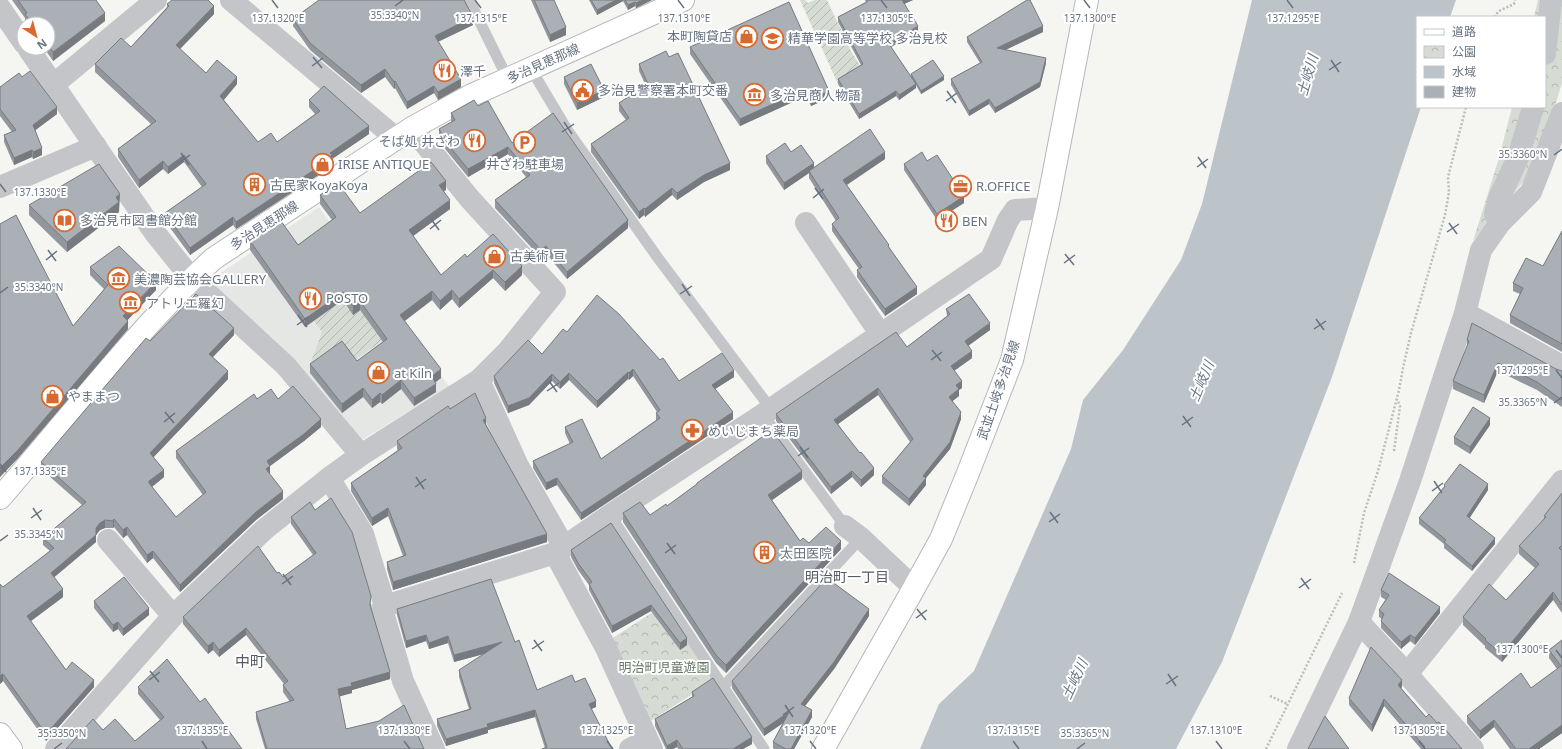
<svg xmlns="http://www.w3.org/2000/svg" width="1562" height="749" font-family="'Noto Sans','Noto Sans JP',sans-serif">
<defs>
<pattern id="park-crowns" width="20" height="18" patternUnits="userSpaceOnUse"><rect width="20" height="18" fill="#d6dcd3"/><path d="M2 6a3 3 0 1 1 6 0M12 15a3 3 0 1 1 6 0" fill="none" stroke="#b1b7b1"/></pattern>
<pattern id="garden-furrows" width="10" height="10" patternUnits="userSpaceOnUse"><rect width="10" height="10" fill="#d6dcd3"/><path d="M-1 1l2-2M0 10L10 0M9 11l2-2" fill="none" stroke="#b1b7b1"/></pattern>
</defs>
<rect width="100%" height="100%" fill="#f5f5f2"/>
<path fill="#e5e7e5" d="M319,207L450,388L414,408L360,441L207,282Z"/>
<path fill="url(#park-crowns)" d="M1538,0H1562V83L1551,119L1524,181L1473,241L1499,158L1512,107H1545V17H1534Z
M667,603L716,679L649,722L611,639Z"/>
<path fill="url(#garden-furrows)" d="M800,0H805L808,3L815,0H827L852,53L862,69L838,84Z
M343,300L349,309L360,310L382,341L352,362L312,371L309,367L322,332L314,321Z"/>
<path fill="#bcc4c9" d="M1252,0H1456L1450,17H1417V107H1421L1332,377L1222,662L1176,749H920L939,704L974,671L1071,449L1083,400L1123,350L1181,260L1202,204Z"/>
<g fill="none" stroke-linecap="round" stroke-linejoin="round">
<defs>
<path id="secondary" d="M0,734L11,749
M823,749L914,588L941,539L968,473L1012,360L1047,208L1087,0"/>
<path id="primary" d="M0,498C70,417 135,332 213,259L412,128L472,95L683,0"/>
</defs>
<use href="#secondary" stroke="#b3b7bb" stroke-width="24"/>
<use href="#primary" stroke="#b4b7bb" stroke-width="24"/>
<path stroke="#babcbe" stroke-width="2.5" stroke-dasharray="2 2" stroke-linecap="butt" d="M1494,17L1499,11L1514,4L1515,0
M1394,451L1400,406L1397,399
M1354,563L1364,513L1378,471L1399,390L1403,368L1411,333L1445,215L1449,192L1448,177L1466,107
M1270,696L1288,704
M1266,749L1342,593"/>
<path stroke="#c3c5c9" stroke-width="11" d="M469,0L508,79
M531,69L568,131L658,258L771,409L767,420L845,526
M610,515L764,749
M723,687L861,538"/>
<path stroke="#c3c5c9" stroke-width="22" d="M231,0L397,139
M0,8L24,43
M28,48L155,233L192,279L286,366L361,455
M1545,54L1551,0
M53,85L156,0
M0,187L96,146
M806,223L881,335
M1500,223L1495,214L1499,198L1518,158L1533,107
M1465,313L1562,366
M479,380L518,466L564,547
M329,478L363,534L385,606
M845,526L861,538L914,588
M108,540L173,616
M555,553L606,648L652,749
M1359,622L1407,674L1473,749
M1407,674L1562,481
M56,749L173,616L265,529L329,478L361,455L479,380L507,352L555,292L470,199L412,128
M434,749L403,681L382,609L385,606L555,553L610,515L771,409L991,259L1008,220L1015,210L1047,208
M630,749L647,740
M1298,749L1359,622L1410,481L1465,313L1481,250L1500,223L1531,192L1562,113"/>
<use href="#secondary" stroke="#fff" stroke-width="22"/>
<use href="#primary" stroke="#fff" stroke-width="22"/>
</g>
<path fill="#92979d" d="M12,0H96L105,21L53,61L44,48H48V24H26L25,23V18Z
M531,0H554L566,35L550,42Z
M589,0H652L636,8L635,6L628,10L623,1L597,15Z
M865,0H913L904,4L918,31L891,47L911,77V74L944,80L921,94L916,85V88L899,100L896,96L859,119L838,84V79L861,65L838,22V17L866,2Z
M167,4L214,14L180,49L206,73L237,84L224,100L258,142H277L315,114L309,107V100L369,134L332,159V163L323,169V172L236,229L233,225L190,255L165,221V213L202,187L184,162L168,174L163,169L139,188L118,157V149L151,124L95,72V64L131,47L167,7Z
M293,19L473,25L438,42L461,87L438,100L434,93L407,109L395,88L394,89L385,77L361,93L310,50L293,26Z
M1043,32L1005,50L1046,63L1040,87L995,113L989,104L969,116L951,85V79L980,63L967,42V37Z
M690,47L829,98L811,106L806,96L740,126L690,54Z
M669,57L730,170L704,182L677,200L672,195L645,217L644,215L639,219L591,152V144L626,120L619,111V103L646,86L639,71V64Z
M22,77L57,114L35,130L42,155L33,159L32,157L14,165L4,142V135L12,132L0,116V87Z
M564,77L604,97L577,110L564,84Z
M478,106L512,143L628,228L567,279L546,253L541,258L495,208V200L526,177L508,154L468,177L446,150L439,137V129L452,122L451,121V113Z
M791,152L814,168L885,159L847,185L889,247L917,294L885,316L857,277V270L859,269L832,231V224L836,221L809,178V173L784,190L766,163V156Z
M927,161L964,203L937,220L904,170V164Z
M446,190L444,191L450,209L413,236L441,275L467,257L522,275L505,291L493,278L459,308L452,299L440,310L432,300L405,321L441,378L435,382L436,392L414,406L401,389L382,404L380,402L372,408L363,397L342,413L310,373V364L357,361L383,342L360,310L353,315L343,300L305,327L250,250V241L298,245L332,220L320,204V195L360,213Z
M119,204V212L67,252L29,215V205L120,204Z
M0,224L73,326L104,289L90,275V267L156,290L127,320L128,329L18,458L0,477Z
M1562,231V352L1510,323V315L1520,294L1513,291V283L1543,266Z
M946,309L990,330L968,346L972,358L954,371L962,388L959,390V396L952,401L961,419L950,449L926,478V485L909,506L882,483V476L910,442L878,395L838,424L874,475L861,487L852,477L831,494L776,421V414L907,347L947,316Z
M567,332L679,381L734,377L715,389L733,419L581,520L557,485L546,490L533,468V461L570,444L565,433V427L601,459L656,420V413L657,412L633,376L629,380L628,379L597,408L569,380L560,389L552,381L529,405L508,413L494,383V376L542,354Z
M234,335L213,357L228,379L153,457L164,477L152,487L176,517L203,495L176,458V451L257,399H278L321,427L304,441L270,466V473L269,474L283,499L256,520L180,592L153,558L147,563L127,535L123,538L114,527L113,528H105L100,530L96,535V542L54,577L63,597L31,621L66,670L94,687L46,741L3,681L0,684V584L3,587L50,551L43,545V538L82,505L41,469V462L150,341Z
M1467,340L1556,369L1562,371V407L1537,390L1498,371L1484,403L1453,389V381L1467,347Z
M450,409L486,424L547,542L393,590L387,569V562L403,556L388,516L372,526L351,491V483L398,450L397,449V441Z
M1490,425L1470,454L1454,444V437Z
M802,479L772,500L800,541L841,549L726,673L716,663L623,522V513L650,515L667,506L697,484V483Z
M1444,485L1488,490L1469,518L1495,544L1472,571L1444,548V544L1419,524V518L1444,487Z
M1562,493V613L1553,600L1502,662L1485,648V646L1463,625V617L1506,600L1535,568L1519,554V546L1544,520V516Z
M291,517L371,604V607L390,679L352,690V693L339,696L346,729L423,747L424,749H265L256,719V712L290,702L283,692V685L284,684L246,635L219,657L213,650L208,654L183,624V617L277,573L283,577L313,555L291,524Z
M611,523L687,645L680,650L651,611L612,633L589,590V585L578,570L571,557V550Z
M1381,590L1440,613L1415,645L1410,641L1401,649L1381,628V621L1382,619L1379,617V610L1386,600L1381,597Z
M94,601L149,615L123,636L118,629L113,632L94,608Z
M397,609L515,642L537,690L575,682L596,707L591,709L612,749L545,748L535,717L488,730V733L446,746L437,726V719L469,709L459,677V670L484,654L454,662L448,643L429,649L426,641L406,648L397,615Z
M869,616L834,669L805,706L812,717L794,749H774L773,748V742L783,723L764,736L732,688V681Z
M1562,640V733L1539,749H1510L1494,727L1480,739L1467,723V716L1531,688L1557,669L1549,658V650Z
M138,687L200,702L242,749H66L103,730L135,741L160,720L138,694Z
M1402,687L1401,688L1426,717L1437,723L1462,749H1421L1384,706L1372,732L1349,705V698Z
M692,692L752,744L743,749H678L677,747L673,749H666L655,726V719L692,697Z"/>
<path fill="#777b7f" d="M616,0H623V1L597,15V10Z
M643,0H652L636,8V3Z
M902,0H913L902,5Z
M635,2V6L628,10V5Z
M214,6V14L176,53V45Z
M105,13V21L53,61V52Z
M473,17V25L435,43V36Z
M918,26V31L889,48V44Z
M1043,26V32L997,54V48Z
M566,27V35L550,42V35Z
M1046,58V63L1040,87L995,113V108Z
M385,69V77L361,93V85Z
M944,76V80L921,94V91Z
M237,77V84L220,104V96Z
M461,79V87L438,100V92Z
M395,81V88L394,89V82Z
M916,84V88L899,100V95Z
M434,86V93L407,109V102Z
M806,89V96L740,126V119Z
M604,90V97L577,110V103Z
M829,91V98L811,106V99Z
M896,91V96L859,119V114Z
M989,99V104L969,116V111Z
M57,107V114L33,132V125Z
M369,126V134L332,159V163L323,169V172L236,229V222L322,163L330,153Z
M508,147V154L468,177V169Z
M42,148V155L33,159V152Z
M32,150V157L14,165V158Z
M885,152V159L843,187V180Z
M184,155V162L168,174V167Z
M163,161V169L139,188V180Z
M730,163V170L704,182L677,200V193L704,175Z
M814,163V170L809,171V173L784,190V183Z
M446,181V190L439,194V185Z
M672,188V195L645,217V209Z
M120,194L119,212L67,252V242Z
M964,196V203L937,220V214Z
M450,200V209L409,239V230Z
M644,208V215L639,219V212Z
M233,217V225L190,255V248Z
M628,220V228L567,279V272Z
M546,246V253L541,258V250Z
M522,266V275L505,291V282Z
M493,270V278L459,308V299Z
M156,282V290L123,325V316Z
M917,287V294L885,316V309Z
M452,290V299L440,310V301Z
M432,291V300L400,324V315Z
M343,292V300L305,327V319Z
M360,301V310L353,315V306Z
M128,321V329L18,458L0,477V468Z
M990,323V330L965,348V341Z
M234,328V335L209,361V354Z
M972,351V358L951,373V366Z
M1498,363V371L1484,403V395Z
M441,369V378L432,385V376Z
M633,369V376L629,380V373Z
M734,370V377L712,391V385Z
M228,371V379L150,461V453Z
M628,372V379L597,408V401Z
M569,373V380L560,389V382Z
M552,374V381L529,405L508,413V406Z
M401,380V389L382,404V395Z
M962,381V388L959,390V396L949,404V397L956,385Z
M436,384V392L414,406V398Z
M363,388V397L342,413V404Z
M878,388V395L834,427V420Z
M380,393V402L372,408V400Z
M733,412V419L581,520V513Z
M961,412V419L950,449L926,478V485L909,506V499Z
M486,418V426L483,420Z
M1490,418V425L1470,454V447Z
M321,419V427L304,441L270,466V473L266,476L267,461Z
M874,468V475L861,487V480Z
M164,470V477L149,489V481Z
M802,471V479L768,503V495Z
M852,471V477L831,494V487Z
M557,478V485L546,490V483Z
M1488,484V490L1467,522V516Z
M283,491V499L256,520L180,592V585L256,512Z
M388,508V516L372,526V518Z
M114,519V527L113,528V521Z
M105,520V528L100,530L96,535V542L51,580V573L96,528L100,523Z
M127,527V535L123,538V530Z
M547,534V542L393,590V582Z
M1495,538V544L1472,571V566Z
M841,541V549L726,673V665Z
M153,551V558L147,563V555Z
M63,589V597L27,624V616Z
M1553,592V600L1502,662V654Z
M651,605V611L612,633V626Z
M1440,607V613L1415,645V638Z
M149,608V615L123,636V629Z
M869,609V616L834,669L801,711V704Z
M118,622V629L113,632V625Z
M246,628V635L219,657V650Z
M426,635V641L406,648V641Z
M1410,635V641L1401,649V642Z
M448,636V643L429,649V643Z
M687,638V645L680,650V643Z
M213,642V650L208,654V646Z
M502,642V649L454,662V655Z
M390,672V679L352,690V693L338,697V689L351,683Z
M3,674V681L0,684V676Z
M94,680V687L46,741V734Z
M1402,680V687L1398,692V685Z
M1384,699V706L1372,732V725Z
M596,701V707L589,710V704Z
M535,710V717L488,730V733L446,746V739L487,724Z
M812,710V717L794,749H791Z
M789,712V719L764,736V729Z
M1494,720V727L1480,739V731Z
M1562,725V733L1539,749H1529Z
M752,737V744L743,749H733Z
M677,740V747L673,749H667V746Z"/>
<path fill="#aab0b6" stroke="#777b7f" d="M18,0H96L105,13L53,52L48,45V24H32L25,14L27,13Z
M172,0H208L214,6L176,45L206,73L217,60L237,77L220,96L258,142L271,133L277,142L320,111L309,100L324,86L369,126L330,153L332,155L322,163L323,164L236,222L233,217L190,248L165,213L206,184L184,155L168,167L163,161L139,180L118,149L156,121L95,64L121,38L131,47L169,6L167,4Z
M319,0H464L473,17L435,36L461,79L438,92L434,86L407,102L395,81L394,82L385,69L361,85L310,43L293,19Z
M534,0H554L566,27L550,35Z
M591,0H616L597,10Z
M625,0H643L636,3L635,2L628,5Z
M867,0H903H902L918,26L889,44L916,84L899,95L896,91L859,114L838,79L863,64L838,17L867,2Z
M1027,0H1030L1043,26L997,48L1046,58L1040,82L995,108L989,99L969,111L951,79L982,62L967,37Z
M789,2L829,91L811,99L806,89L740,119L690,47Z
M666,51L669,57L678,53L730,163L704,175L677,193L672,188L645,209L644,208L639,212L591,144L629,118L619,103L648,84L639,64Z
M933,60L944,76L921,91L911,74Z
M591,64L604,90L577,103L564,77Z
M30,71L57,107L33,125L42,148L33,152L32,150L14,158L4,135L16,130L0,109V87L19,73L22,77Z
M474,100L478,106L488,101L512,143L553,113L628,220L567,272L546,246L541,250L495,200L530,175L508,147L468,169L446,142L439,129L455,120L451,113Z
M870,129L885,152L843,180L889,245L888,246L917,287L885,309L857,270L862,267L832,224L839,218L809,171Z
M785,143L791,152L801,145L814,163L784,183L766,156Z
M922,152L927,161L937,155L964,196L937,214L904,164Z
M431,162L446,181L439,185L450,200L409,230L441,275L465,254L467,257L493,234L522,266L505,282L493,270L459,299L452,290L440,301L432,291L400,315L441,369L432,376L436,384L414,398L401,380L382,395L380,393L372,400L363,388L342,404L310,364L342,341L357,361L387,339L360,301L353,306L343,292L305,319L250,241L281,221L298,245L336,217L320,195L338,183L360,213Z
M99,164L120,194L116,197L119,202L67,242L29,205Z
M16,215L73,326L108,285L90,267L119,246L156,282L123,316L128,321L18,450L0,468V224Z
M1562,231V344L1510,315L1523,288L1513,283L1526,258L1543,266Z
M196,294L234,328L209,354L228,371L150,453L164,470L149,481V483L176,517L206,492L176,451L254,394L257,399L271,389L278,399L293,386L321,419L304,434L267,461L270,466L266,469L283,491L256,512L180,585L153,551L147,555L127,527L123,530L114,519L113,521L105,520L100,523L96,528V535L51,573L63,589L27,616L66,670L72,662L94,680L46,734L3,674L0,676V584L3,587L54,548L43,538L86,502L41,462L146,338L150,341Z
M969,294L990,323L965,341L972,351L951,366L962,381L956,385L959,389L949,397L961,412L950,442L923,476L926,478L909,499L882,476L913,439L878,388L834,420L860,453L861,452L874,468L861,480L852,471L831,487L776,414L896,332L907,347L950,314L946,309Z
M597,295L619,314L660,360L663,358L679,381L722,353L734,370L712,385L733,412L581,513L557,478L546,483L533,461L573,442L565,427L582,419L601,459L660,418L656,413L660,410L633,369L629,373L628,372L597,401L569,373L560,382L552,374L529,398L508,406L494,376L528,340L542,354L563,329L567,332Z
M1472,323L1556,369L1562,371V400L1537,382L1498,363L1484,395L1453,381L1469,341L1467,340Z
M475,393L486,418L483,420L547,534L393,582L387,562L406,555L388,508L372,518L351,483L402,448L397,441L448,406L450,409Z
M1473,407L1490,418L1470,447L1454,437Z
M772,430L802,471L768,495L800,541L803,538L809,543L826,527L841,541L726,665L716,655L623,513L640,502L650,515L666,504L667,506L697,484V483Z
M1460,464L1488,484L1467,516L1495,538L1472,566L1444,542L1446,540L1419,518L1445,486L1444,485Z
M1562,493V545L1559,548L1562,551V605L1553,592L1502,654L1485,640L1486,639L1463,617L1489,584L1506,600L1539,564L1519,546L1546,517L1544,516Z
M331,498L352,532L371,596L370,605L390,672L351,683L352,686L338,689L346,729L379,721L404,705L423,747L424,749H267L256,712L294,700L283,685L288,681L246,628L219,650L213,642L208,646L183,617L258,546L277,573L279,572L283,577L316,553L291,517L310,502L315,510Z
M611,523L687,638L680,643L651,605L612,626L589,584L592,582L578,563L571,550Z
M1389,573L1440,607L1415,638L1410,635L1401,642L1381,621L1384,614L1379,610L1389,595L1381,590Z
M124,577L149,608L123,629L118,622L113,625L94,601Z
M827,578L869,609L834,662L801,704L812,710L791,749H786L773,742L789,712L764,729L732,681Z
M491,579L515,642L519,640L537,690L572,675L575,682L585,678L596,701L589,704L612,749H542L547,747L535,710L487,724L488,727L446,739L437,719L471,709L459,670L502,642L454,655L448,636L429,643L426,635L406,641L397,609Z
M1562,640V725L1529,749H1516L1494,720L1480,731L1467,716L1521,673L1531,688L1561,666L1549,650Z
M1371,647L1402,680L1398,685L1426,717L1429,714L1437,723L1439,722L1462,749H1422L1425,747L1384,699L1372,725L1349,698Z
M167,659L200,702L205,698L242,749H66L93,719L103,730L115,719L135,741L164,717L138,687Z
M713,678L752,737L733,749H683L677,740L667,746L655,719L694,696L692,692Z
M1325,716L1349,749H1308Z"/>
<path fill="none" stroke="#667281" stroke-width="1.5" d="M272,0L278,8M475,0L481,8M678,0L684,8M881,0L887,8M1084,0L1090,8M1287,0L1293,8M395,6L403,0M313,57L322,68M1331,60L1339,72M312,66L323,58M1329,70L1341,62M947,91L956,103M946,101L957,93M564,122L572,134M562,132L574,124M181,153L189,165M1554,155L1562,149M1198,157L1206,168M179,163L190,155M1197,167L1208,159M0,184L6,192M815,188L823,199M813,198L824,189M431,219L439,230M1449,223L1457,234M430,229L441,220M1447,232L1459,224M48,250L56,261M1065,254L1074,265M46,260L57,251M1064,263L1075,255M682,284L690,296M0,293L8,287M680,294L692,286M298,315L307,327M1316,319L1324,330M297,325L308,317M1314,329L1326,321M932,350L941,361M931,360L942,352M1556,370L1562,378M549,381L557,392M547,391L559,383M1554,403L1562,397M165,412L174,423M1183,416L1191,427M164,422L175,413M1182,425L1193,417M800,447L808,458M798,456L809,448M0,464L6,472M416,477L424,489M1434,481L1442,493M415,487L426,479M1432,491L1443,483M33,508L41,520M1050,512L1058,523M31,518L42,510M1049,522L1060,514M0,541L8,535M667,543L675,554M665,553L676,545M283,574L291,585M1301,578L1309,589M282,584L293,576M1299,588L1311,579M917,609L926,620M916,618L927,610M534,640L542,651M532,649L544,641M1556,650L1562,658M150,671L159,682M1168,674L1176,686M149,680L160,672M1166,684L1178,676M785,705L793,717M783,715L794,707M202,741L207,749M404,741L410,749M607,741L613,749M810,741L816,749M1013,741L1019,749M1216,741L1222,749M1419,741L1425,749M54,749L62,743M1077,749L1085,743"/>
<defs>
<symbol id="shop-ring" viewBox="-11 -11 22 22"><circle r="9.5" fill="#fff" stroke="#d66a31" stroke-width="1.5"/><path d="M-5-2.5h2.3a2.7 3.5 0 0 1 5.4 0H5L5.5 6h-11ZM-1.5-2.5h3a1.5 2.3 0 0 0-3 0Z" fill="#d66a31"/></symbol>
<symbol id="school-ring" viewBox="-11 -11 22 22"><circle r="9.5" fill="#fff" stroke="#d66a31" stroke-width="1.5"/><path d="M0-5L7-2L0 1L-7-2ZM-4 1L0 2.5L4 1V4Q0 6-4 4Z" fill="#d66a31"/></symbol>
<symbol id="restaurant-ring" viewBox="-11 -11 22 22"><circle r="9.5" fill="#fff" stroke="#d66a31" stroke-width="1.5"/><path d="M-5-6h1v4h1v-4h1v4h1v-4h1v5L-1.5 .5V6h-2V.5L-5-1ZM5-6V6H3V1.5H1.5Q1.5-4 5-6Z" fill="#d66a31"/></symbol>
<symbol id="civic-ring" viewBox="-11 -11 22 22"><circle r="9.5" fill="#fff" stroke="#d66a31" stroke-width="1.5"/><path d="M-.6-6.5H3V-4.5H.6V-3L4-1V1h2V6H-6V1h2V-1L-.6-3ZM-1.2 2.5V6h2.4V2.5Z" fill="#d66a31"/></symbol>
<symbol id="museum-ring" viewBox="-11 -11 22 22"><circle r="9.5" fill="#fff" stroke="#d66a31" stroke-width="1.5"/><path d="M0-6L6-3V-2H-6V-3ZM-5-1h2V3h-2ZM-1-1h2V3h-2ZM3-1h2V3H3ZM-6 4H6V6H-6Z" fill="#d66a31"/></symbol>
<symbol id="parking-ring" viewBox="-11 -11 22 22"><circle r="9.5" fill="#fff" stroke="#d66a31" stroke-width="1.5"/><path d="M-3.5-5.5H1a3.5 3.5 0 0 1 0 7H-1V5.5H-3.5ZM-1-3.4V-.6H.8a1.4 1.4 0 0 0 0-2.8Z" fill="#d66a31"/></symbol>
<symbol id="building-ring" viewBox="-11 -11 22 22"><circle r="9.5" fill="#fff" stroke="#d66a31" stroke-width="1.5"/><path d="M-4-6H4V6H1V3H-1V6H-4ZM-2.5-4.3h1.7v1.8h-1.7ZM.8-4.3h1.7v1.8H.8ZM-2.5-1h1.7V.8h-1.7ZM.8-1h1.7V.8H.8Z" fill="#d66a31"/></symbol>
<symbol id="office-ring" viewBox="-11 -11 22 22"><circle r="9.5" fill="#fff" stroke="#d66a31" stroke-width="1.5"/><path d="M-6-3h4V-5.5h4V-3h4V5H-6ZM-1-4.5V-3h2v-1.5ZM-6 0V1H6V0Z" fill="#d66a31"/></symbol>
<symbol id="library-ring" viewBox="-11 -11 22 22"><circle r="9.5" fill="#fff" stroke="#d66a31" stroke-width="1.5"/><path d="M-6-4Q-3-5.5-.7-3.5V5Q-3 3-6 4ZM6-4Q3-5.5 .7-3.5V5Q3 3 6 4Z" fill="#d66a31"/></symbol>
<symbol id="pharmacy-ring" viewBox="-11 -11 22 22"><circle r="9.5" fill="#fff" stroke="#d66a31" stroke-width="1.5"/><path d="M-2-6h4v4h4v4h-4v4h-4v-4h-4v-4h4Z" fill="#d66a31"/></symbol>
</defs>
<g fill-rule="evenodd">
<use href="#shop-ring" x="734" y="24" width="25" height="25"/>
<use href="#school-ring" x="760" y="26" width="25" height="25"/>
<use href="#restaurant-ring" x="432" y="58" width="25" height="25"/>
<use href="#civic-ring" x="570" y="78" width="25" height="25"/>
<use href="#museum-ring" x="742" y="82" width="25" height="25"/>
<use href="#restaurant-ring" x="462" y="128" width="25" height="25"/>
<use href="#parking-ring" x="512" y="130" width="25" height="25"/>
<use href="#shop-ring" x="310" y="152" width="25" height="25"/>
<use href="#building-ring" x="242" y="172" width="25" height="25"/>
<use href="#office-ring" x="948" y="174" width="25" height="25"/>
<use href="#library-ring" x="52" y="208" width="25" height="25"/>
<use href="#restaurant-ring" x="934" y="208" width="25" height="25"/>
<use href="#shop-ring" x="482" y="244" width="25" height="25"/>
<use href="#museum-ring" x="106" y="266" width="25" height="25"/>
<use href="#restaurant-ring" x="298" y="286" width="25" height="25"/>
<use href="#museum-ring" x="118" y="290" width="25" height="25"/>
<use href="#shop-ring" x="366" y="360" width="25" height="25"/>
<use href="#shop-ring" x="40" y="384" width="25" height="25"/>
<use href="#pharmacy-ring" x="680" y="418" width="25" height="25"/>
<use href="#building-ring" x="752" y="540" width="25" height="25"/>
</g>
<g text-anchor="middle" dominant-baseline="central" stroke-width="4" stroke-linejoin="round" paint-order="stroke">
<g font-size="13" fill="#667281" stroke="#fff" text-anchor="start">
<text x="732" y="36" text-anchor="end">本町陶貸店</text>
<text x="788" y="38">精華学園高等学校 多治見校</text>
<text x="460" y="71">澤千</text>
<text x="598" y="90">多治見警察署本町交番</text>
<text x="770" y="95">多治見商人物語</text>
<text x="460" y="141" text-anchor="end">そば処 井ざわ</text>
<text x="338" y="164">IRISE ANTIQUE</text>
<text x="525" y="164" text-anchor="middle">井ざわ駐車場</text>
<text x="270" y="185">古民家KoyaKoya</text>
<text x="976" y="186">R.OFFICE</text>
<text x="80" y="220">多治見市図書館分館</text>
<text x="962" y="221">BEN</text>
<text x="510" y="256">古美術 亘</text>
<text x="134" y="279">美濃陶芸協会GALLERY</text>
<text x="326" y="298">POSTO</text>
<text x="146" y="303">アトリエ羅幻</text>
<text x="394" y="373">at Kiln</text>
<text x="68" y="396">やままつ</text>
<text x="708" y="431">めいじまち薬局</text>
<text x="780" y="553">太田医院</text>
</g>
<g font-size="13" fill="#667281" stroke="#fff">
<text transform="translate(543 63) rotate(-24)">多治見恵那線</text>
<text transform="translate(264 225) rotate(-33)">多治見恵那線</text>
<text transform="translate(998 390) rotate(-71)">武並土岐多治見線</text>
</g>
<g font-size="13" fill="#667865" stroke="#fff">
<text x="664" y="667">明治町児童遊園</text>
</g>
<g font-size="14" font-style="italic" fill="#677985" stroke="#fff">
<text transform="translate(1307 75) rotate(-74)">土岐川</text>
<text transform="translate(1201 381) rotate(-67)">土岐川</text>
<text transform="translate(1074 679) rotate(-65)">土岐川</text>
</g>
<g font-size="14" fill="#545c66" stroke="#fff">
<text x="847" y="576">明治町一丁目</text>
</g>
<g font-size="15" fill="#545c66" stroke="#fff">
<text x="250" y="661">中町</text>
</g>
</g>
<g font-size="10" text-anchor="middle" fill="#667281" stroke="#fff" stroke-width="4" stroke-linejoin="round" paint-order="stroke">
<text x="395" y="19">35.3340°N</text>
<text x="278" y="22">137.1320°E</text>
<text x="481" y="22">137.1315°E</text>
<text x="684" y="22">137.1310°E</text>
<text x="887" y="22">137.1305°E</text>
<text x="1090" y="22">137.1300°E</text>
<text x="1293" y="22">137.1295°E</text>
<text x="1523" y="158">35.3360°N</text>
<text x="40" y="196">137.1330°E</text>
<text x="39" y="291">35.3340°N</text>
<text x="1522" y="374">137.1295°E</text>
<text x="1523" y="406">35.3365°N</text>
<text x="40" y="475">137.1335°E</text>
<text x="39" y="538">35.3345°N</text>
<text x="1522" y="653">137.1300°E</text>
<text x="202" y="734">137.1335°E</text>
<text x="404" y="734">137.1330°E</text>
<text x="607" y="734">137.1325°E</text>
<text x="810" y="734">137.1320°E</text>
<text x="1013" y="734">137.1315°E</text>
<text x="1216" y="734">137.1310°E</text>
<text x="1419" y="734">137.1305°E</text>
<text x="62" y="737">35.3350°N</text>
<text x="1085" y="737">35.3365°N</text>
</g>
<rect x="1416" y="16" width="130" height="92" fill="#ffffff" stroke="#c2c7cd"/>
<rect x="1424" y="29" width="20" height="6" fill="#ffffff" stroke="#c2c7cd"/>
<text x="1452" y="36" font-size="12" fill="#667281">道路</text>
<rect x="1424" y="46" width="20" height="12" fill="url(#park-crowns)" stroke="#c2c7cd"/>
<text x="1452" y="56" font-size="12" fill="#667281">公園</text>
<rect x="1424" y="66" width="20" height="12" fill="#bcc4c9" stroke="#c2c7cd"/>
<text x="1452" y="76" font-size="12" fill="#667281">水域</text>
<rect x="1424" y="86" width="20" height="12" fill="#aab0b6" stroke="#c2c7cd"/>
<text x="1452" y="96" font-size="12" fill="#667281">建物</text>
<g transform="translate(36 36) rotate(144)"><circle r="19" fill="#ffffff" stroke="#c2c7cd"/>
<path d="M0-3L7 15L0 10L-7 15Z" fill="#d66a31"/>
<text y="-6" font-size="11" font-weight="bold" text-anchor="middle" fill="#667281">N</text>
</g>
</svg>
